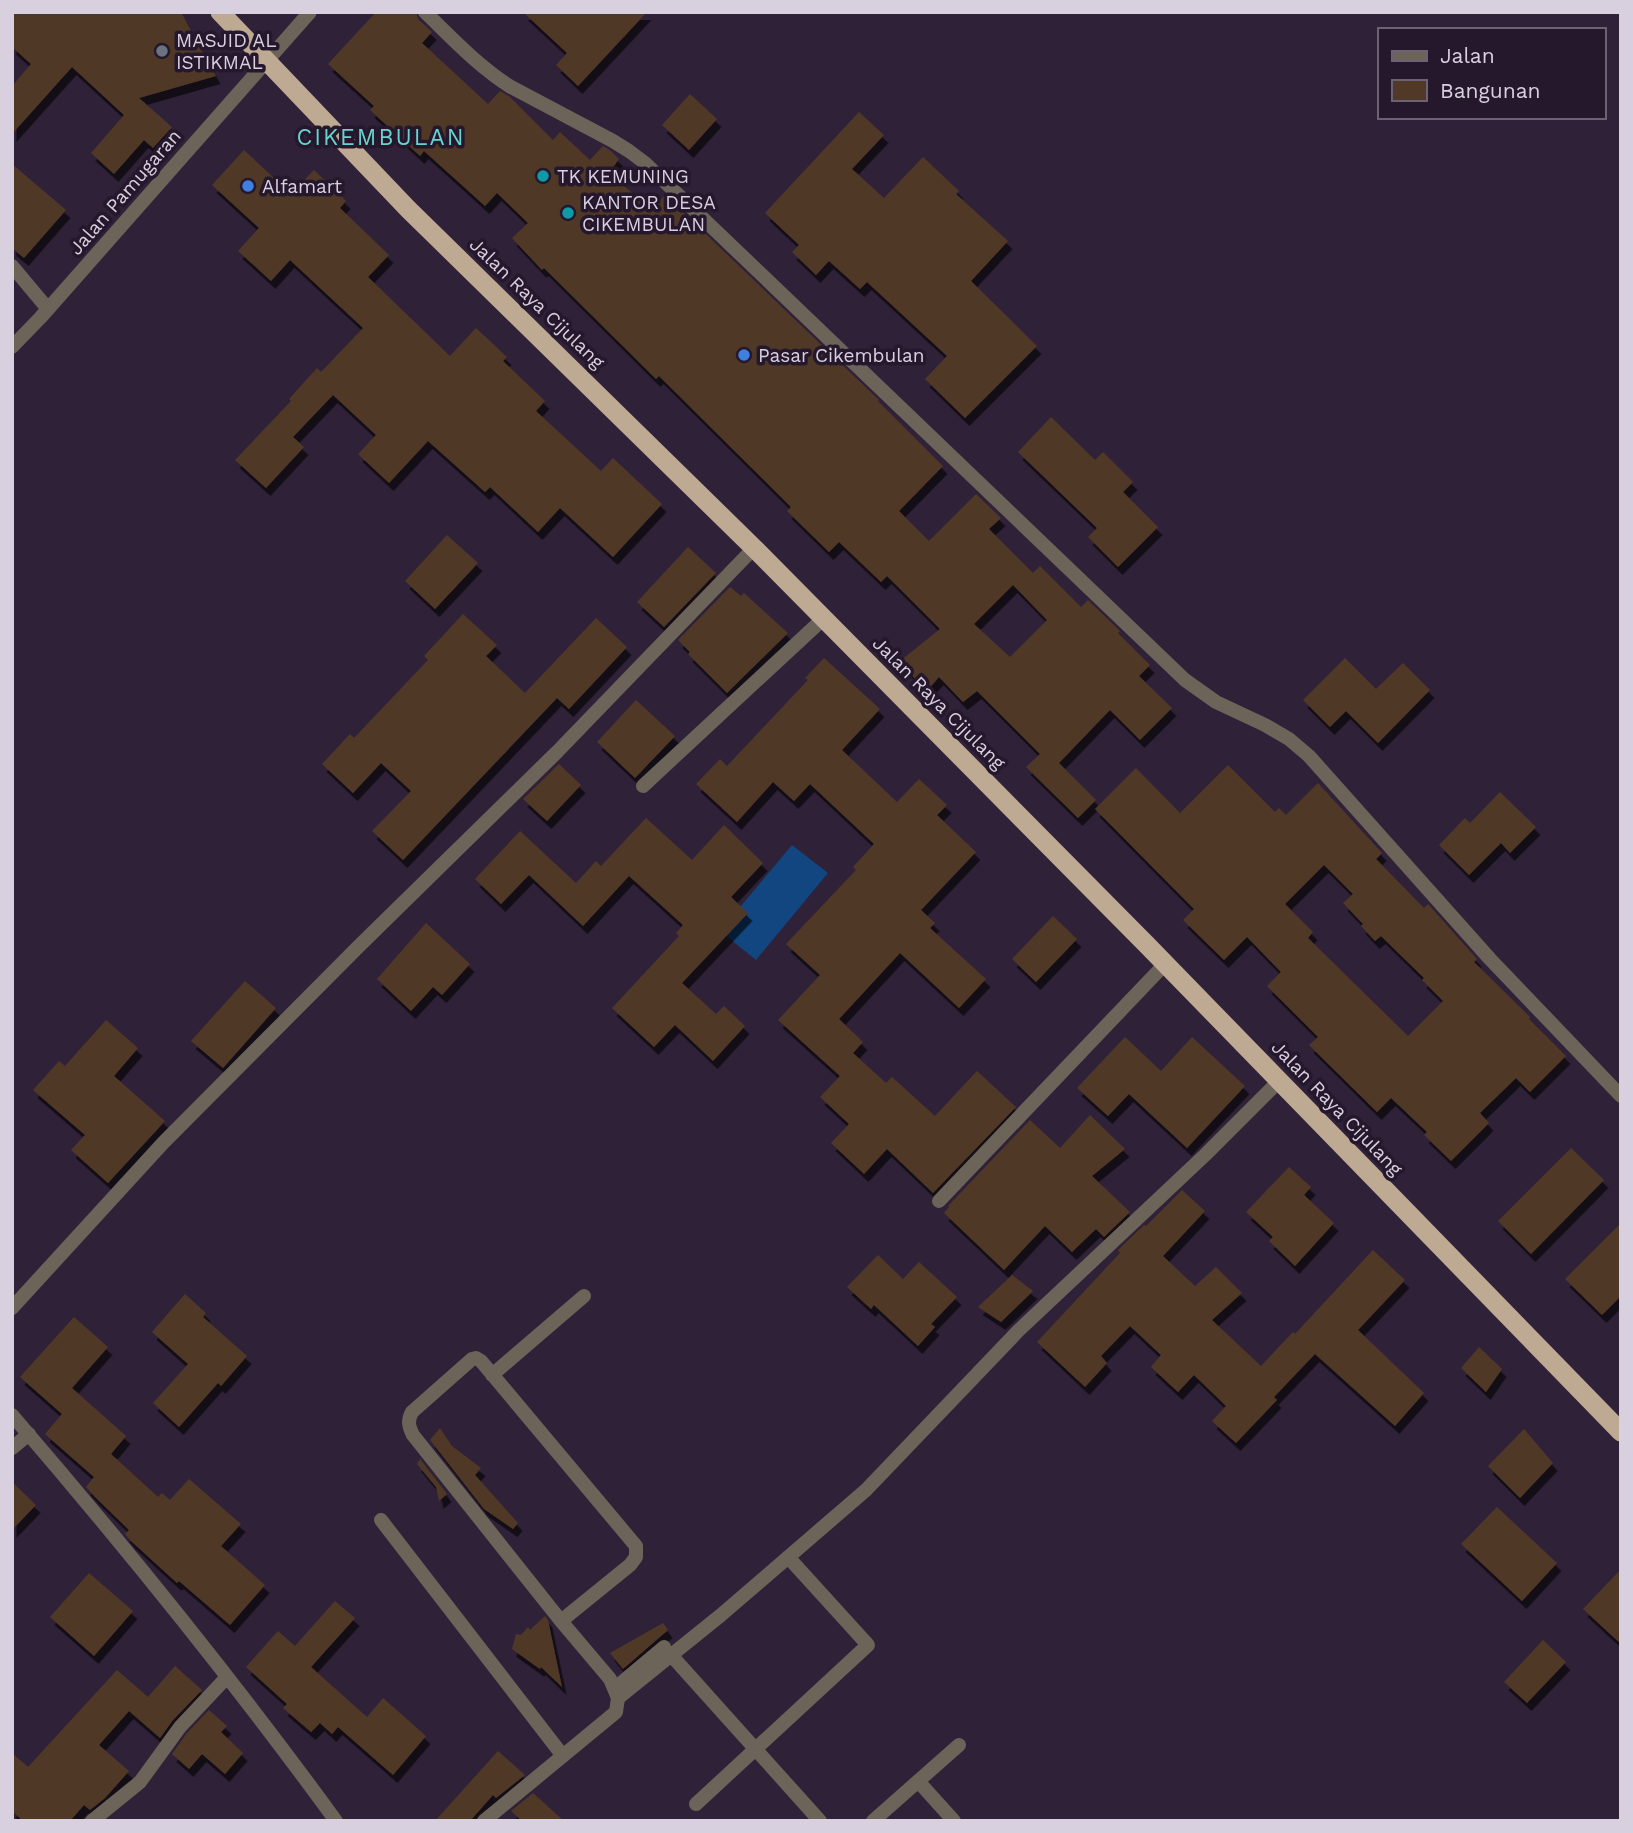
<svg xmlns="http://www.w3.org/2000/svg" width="1633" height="1833" font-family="'Work Sans',sans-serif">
<defs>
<filter id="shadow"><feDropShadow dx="4.5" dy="8" stdDeviation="0" flood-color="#0009"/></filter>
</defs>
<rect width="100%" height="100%" fill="#2f2138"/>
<path fill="#114681" d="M792,845L828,873L756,960L720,931Z"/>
<path fill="#503927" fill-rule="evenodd" filter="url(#shadow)" d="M12,12H181L216,76L139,98L172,127L153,148L144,140L114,174L91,153L124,115L72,67L12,134V86L31,64L12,47Z
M376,12H416L418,19L432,32L422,43L488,104L500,91L510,97L553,140L560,132L590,160L603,146L611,151L619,159L609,173L651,209L665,195L879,400L878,401L943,466L899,511L929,541L976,494L1001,518L989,529L1033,573L1040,566L1081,607L1088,600L1120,631L1118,633L1150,665L1139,676L1172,708L1140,740L1110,710L1059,763L1096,800L1078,818L1026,767L1040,754L977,691L963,702L939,677L926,692L900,661L940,629L887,576L881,582L839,542L829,552L787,511L791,507L659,376L656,379L544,268L542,270L512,238L528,223L497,193L485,206L424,151L420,156L370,110L374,106L328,64ZM1013,585L1047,620L1010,657L974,624Z
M523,12H647L578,86L556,65L567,53Z
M690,94L717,119L689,150L662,125Z
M859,112L884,135L852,169L884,198L923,157L959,191L956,194L1008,241L971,281L1037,346L965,418L925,379L947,356L867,282L860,289L829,261L816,275L792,252L799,245L765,213Z
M244,150L291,194L314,170L346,201L340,208L389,255L368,277L450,356L476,328L507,357L503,361L545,401L536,411L601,471L613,458L662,504L613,557L560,508L538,532L490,487L485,492L428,441L389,483L358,454L376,435L333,395L293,437L304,447L266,488L235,460L291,401L289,399L317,368L321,372L363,328L290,260L271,281L238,251L259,228L212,185Z
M12,164L66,210L24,258L12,248Z
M1051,417L1095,460L1103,452L1133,482L1123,492L1158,527L1118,567L1088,537L1097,528L1018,452Z
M447,535L478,563L435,609L405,581Z
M688,547L716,573L664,627L637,602Z
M730,587L741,596L744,593L788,633L727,693L688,654L690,652L678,640Z
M463,614L497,645L486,656L525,693L596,618L627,647L569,709L557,698L403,860L372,831L411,791L381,763L353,793L322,764L350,734L354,738L428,660L424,656Z
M824,658L880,709L842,750L897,802L919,779L947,805L937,815L976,852L921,910L935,923L930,928L986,979L959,1008L900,953L839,1019L863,1042L853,1053L886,1083L892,1077L935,1116L977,1071L1016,1107L933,1193L887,1149L864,1174L831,1143L849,1124L820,1097L840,1076L778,1020L820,975L786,944L856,870L853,867L874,844L810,784L794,801L773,782L737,822L696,784L720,759L727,766L808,680L805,678Z
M1345,658L1376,689L1403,663L1430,690L1378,743L1346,711L1330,727L1303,700Z
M636,700L675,736L635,778L597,742Z
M559,764L581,785L547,821L523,799Z
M1228,765L1275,812L1279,808L1286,815L1318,783L1382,853L1376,859L1424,908L1428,904L1477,959L1474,962L1530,1017L1529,1019L1566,1056L1530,1092L1516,1078L1480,1113L1489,1123L1451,1161L1424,1135L1427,1132L1391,1098L1377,1112L1309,1045L1318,1037L1267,986L1281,972L1247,937L1224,960L1183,920L1194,909L1095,809L1136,768L1180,813ZM1324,865L1353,894L1343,903L1363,924L1361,926L1375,941L1381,936L1424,978L1422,980L1443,1001L1408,1036L1308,938L1313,932L1285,904Z
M1500,792L1536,827L1510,853L1501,843L1469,875L1439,845L1465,818L1470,823Z
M646,818L692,860L724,825L763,863L731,897L748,913L682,983L716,1014L724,1006L745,1026L713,1061L675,1025L654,1047L612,1008L679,936L676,933L683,925L629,876L583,926L529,875L501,904L475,879L520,831L576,883L596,861L601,866Z
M1053,916L1077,939L1036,982L1012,959Z
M426,923L470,964L442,995L433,987L411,1011L377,979Z
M245,981L276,1008L223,1068L191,1041Z
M106,1020L138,1048L114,1076L165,1121L108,1183L71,1150L85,1135L33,1090L59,1061L65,1066Z
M1125,1037L1161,1071L1192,1037L1245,1086L1187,1148L1129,1094L1108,1116L1077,1088Z
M1090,1115L1125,1149L1092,1176L1130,1212L1104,1237L1096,1229L1072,1252L1045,1226L1004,1270L944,1213L949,1207L948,1206L1030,1120L1060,1148Z
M1571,1148L1604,1180L1531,1254L1498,1221Z
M1289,1167L1311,1187L1304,1195L1334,1223L1295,1266L1269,1241L1273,1237L1246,1212Z
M1182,1190L1205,1211L1163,1256L1195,1286L1216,1267L1242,1293L1212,1320L1261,1366L1293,1332L1295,1334L1373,1250L1405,1280L1358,1330L1424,1393L1395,1426L1315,1354L1274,1397L1277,1400L1236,1443L1212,1421L1226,1406L1194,1375L1178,1392L1151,1367L1161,1355L1130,1326L1101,1356L1107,1363L1085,1387L1037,1342L1120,1253L1118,1250L1144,1225L1146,1226Z
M1621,1223V1296L1602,1315L1565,1279Z
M878,1255L903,1279L919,1262L957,1297L931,1324L935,1327L918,1346L874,1305L871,1309L847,1287Z
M1012,1275L1033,1291L1001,1322L978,1307Z
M185,1294L206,1313L203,1317L247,1356L221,1386L218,1383L179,1427L153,1403L188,1364L152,1332Z
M74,1317L108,1347L72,1388L126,1436L111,1454L158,1497L162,1493L170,1500L189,1479L241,1524L221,1546L265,1585L230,1625L179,1581L177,1583L131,1541L125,1534L129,1530L95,1497L86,1487L94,1477L45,1434L62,1414L20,1377Z
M1479,1347L1502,1369L1486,1392L1461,1368Z
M440,1428L452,1446L481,1468L475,1475L518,1523L513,1529L484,1509L430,1440Z
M1524,1429L1553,1463L1520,1498L1488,1466Z
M420,1459L447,1494L439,1501L436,1487L417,1464Z
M12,1482L36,1505L12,1530Z
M1497,1507L1557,1563L1522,1601L1461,1544Z
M1621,1569V1644L1583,1609Z
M89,1573L133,1611L94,1656L50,1617Z
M335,1601L355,1618L311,1667L367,1717L383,1698L426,1736L393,1775L338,1727L332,1734L320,1723L311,1732L283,1708L287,1704L246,1667L278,1631L295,1646Z
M545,1616L548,1620L562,1687L541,1667L540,1669L512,1649L516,1634L521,1635L528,1627L530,1630Z
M663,1623L668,1630L623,1669L610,1653Z
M1543,1640L1566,1662L1527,1703L1504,1682Z
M175,1666L202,1690L173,1720L160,1738L129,1711L99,1745L129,1771L105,1798L90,1810L84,1805L70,1821H23L12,1811V1753L28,1767L117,1670L148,1697Z
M209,1710L227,1726L221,1732L243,1753L225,1774L202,1754L189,1769L172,1754L187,1733Z
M498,1751L525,1775L496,1798L493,1795L470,1821H435Z
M533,1793L564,1821H522L511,1811Z"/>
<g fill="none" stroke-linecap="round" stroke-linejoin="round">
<path stroke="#6c6359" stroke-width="14" d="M425,12C453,39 478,66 511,87L613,141L629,151L645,163L1185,680L1216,702L1265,725L1289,739L1309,756L1490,959L1621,1096
M12,266L48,309
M643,786L823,619
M939,1201L1165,964
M12,1308L163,1143L359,946L557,752L754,548
M492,1375L584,1296
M12,1415C125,1546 234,1681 336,1821
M12,1448L29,1434
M381,1520L563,1756
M671,1655L820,1821
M615,1688L664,1647
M618,1698L721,1615L866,1490L1018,1331L1205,1155L1279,1081
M918,1781L954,1821
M696,1804L868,1645L788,1557
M92,1821L140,1782L180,1727L227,1677
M484,1821L616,1712L618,1698L610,1679L561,1621L413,1435C409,1427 407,1421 412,1412L472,1359L476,1358L481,1361L636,1546V1557L630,1565L561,1621
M873,1821L959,1745"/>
<path stroke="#6c6359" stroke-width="14" d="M12,347L41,317L310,12"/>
<path stroke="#beaa92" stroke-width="19" d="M220,12L408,209L754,548L1147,945L1621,1432"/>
</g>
<circle fill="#6b7280" stroke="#25182d" stroke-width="2.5" cx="162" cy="51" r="7"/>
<g fill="#0f9aa8" stroke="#25182d" stroke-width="2.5">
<circle cx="543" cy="176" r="7"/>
<circle cx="568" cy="213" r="7"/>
</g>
<g fill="#3f7fe0" stroke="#25182d" stroke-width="2.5">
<circle cx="248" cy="186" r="7"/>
<circle cx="744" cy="355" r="7"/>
</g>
<g text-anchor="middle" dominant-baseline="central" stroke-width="7" stroke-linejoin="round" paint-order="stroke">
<g font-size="19" fill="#d8d0de" stroke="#25182d" text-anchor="start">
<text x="176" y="40">MASJID AL<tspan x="176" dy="22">ISTIKMAL</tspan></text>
<text x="557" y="176">TK KEMUNING</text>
<text x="262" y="186">Alfamart</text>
<text x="582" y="202">KANTOR DESA<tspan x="582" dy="22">CIKEMBULAN</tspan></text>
<text x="758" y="355">Pasar Cikembulan</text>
</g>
<g font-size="19" fill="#d8d0de" stroke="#25182d">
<text transform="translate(125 192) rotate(-49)">Jalan Pamugaran</text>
<text transform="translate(537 303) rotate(44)">Jalan Raya Cijulang</text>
<text transform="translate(939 703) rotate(45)">Jalan Raya Cijulang</text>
<text transform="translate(1337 1108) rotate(46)">Jalan Raya Cijulang</text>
</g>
<g font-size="23" letter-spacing="2" fill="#68d4cf" stroke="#25182d">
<text x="381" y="137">CIKEMBULAN</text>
</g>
</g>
<rect width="1633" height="1833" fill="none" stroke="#d8d0de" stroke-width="28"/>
<rect x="1378" y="28" width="228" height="91" fill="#25182d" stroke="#6d6274" stroke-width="2"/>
<rect x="1392" y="51" width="35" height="10" fill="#6c6359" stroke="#6d6274" stroke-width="2"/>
<text x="1440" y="63" font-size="21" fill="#d8d0de">Jalan</text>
<rect x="1392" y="80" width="35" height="21" fill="#503927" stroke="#6d6274" stroke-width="2"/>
<text x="1440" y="98" font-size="21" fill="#d8d0de">Bangunan</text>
</svg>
